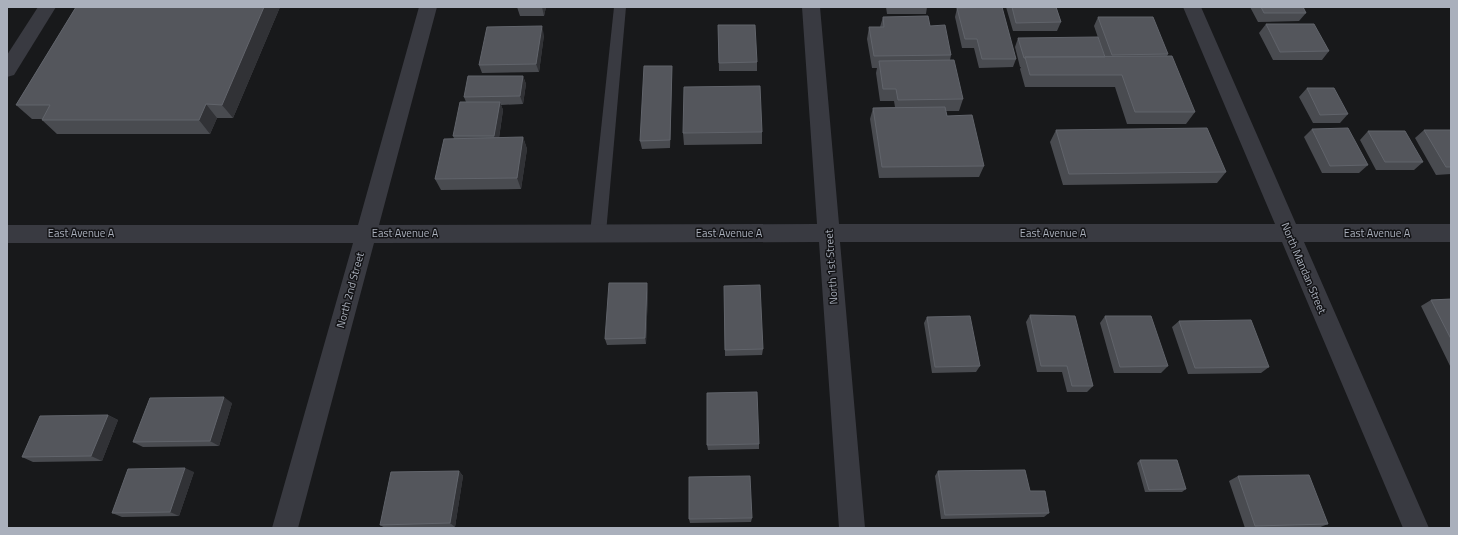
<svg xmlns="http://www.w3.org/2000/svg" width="1458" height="535" font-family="'Titillium Web',sans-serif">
<rect width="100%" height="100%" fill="#18191b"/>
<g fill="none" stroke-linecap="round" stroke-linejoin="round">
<path fill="#393a41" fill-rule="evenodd" d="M614,7H626L606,233L604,238L598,240L592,238L590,233Z"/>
<path fill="#393a41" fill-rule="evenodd" d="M419,7H437L379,225L817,224L802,7H820L839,224H1275L1183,7H1201L1296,224H1451V242H1304L1429,528H1403L1282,242H840L865,528H839L819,242L374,243L298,528H272L353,243H7V225H358Z"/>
<path fill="#393a41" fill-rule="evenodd" d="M38,7H56L14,75L7,77V55Z"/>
</g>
<path fill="#494b50" d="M76,7H280L233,118H217L210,134H57L42,120V119H32L16,105Z
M517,7H546L544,16H520Z
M886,7H927L926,14H887Z
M1006,7H1056L1061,22L1057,31H1013Z
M1091,7H1148L1147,8H1092Z
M1250,7H1303L1306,13L1299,21L1258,22Z
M957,8L1016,59L1013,67L979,68L974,48H962L955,17Z
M883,17L930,26L951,55L950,60L963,99L959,111H946L947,116L984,166L979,177L879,178L870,119L873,108L895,107L894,101H880L876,73L877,68H872L867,39L869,27H880Z
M1098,17L1168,54L1167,56L1195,112L1186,124H1127L1115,87H1025L1020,69L1021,67H1020L1015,47L1018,38L1104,55L1094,26Z
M1266,24L1329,51L1322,60H1273L1259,33Z
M718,25L757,62V71H719Z
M544,35L539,72L482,73L479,65Z
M672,66V74L670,148L642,149L640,141Z
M523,76L526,84L523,104L501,105L503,110L499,138L523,137L527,149L521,189L441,190L435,179L454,138L453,136L466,102L464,97Z
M1307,88L1348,114L1340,123H1313L1299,97Z
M1312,129L1368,165L1359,173H1322L1304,137Z
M1056,130L1226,172L1217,183L1063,185L1050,142Z
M1424,130H1451V174L1436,175L1415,138Z
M1368,131L1423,162L1414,170H1376L1360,140Z
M762,132V144L684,145L683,133Z
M724,286L763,349L762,355L725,356Z
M648,290L646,344L607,345L605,339Z
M1451,299V368L1421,306L1431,300Z
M1030,315L1093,386L1087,392H1067L1062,372H1037L1026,322Z
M1105,316L1168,366L1161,373H1114L1100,323Z
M927,317L980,366L976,372L932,373L924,323Z
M1179,321L1269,367L1261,373L1188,374L1172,327Z
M232,403L219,446L143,447L133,442Z
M108,415L118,420L102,461L33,462L22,457Z
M759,444V449L708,450L707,445Z
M1140,460L1186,489L1182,492H1145L1137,463Z
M459,471L463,476L455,527L385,528L380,525Z
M938,471L1030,491L1049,513L1044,517L941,519L935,476Z
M194,472L179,516L122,517L112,513Z
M1238,476L1328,524L1318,528H1245L1229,481Z
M752,518L751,522L690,523L689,519Z"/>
<path fill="#313236" d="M264,7H280L233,118L222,105Z
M542,7H546L544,16Z
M542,26L544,35L539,72L536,64Z
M672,66V74L670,148V140Z
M523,76L526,84L523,104L520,96Z
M500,102L503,110L498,144L494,136Z
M206,104L217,118L210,134L199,120Z
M523,137L527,149L521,189L517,178Z
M647,283L648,290L646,344L645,338Z
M224,397L232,403L219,446L210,441Z
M108,415L118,420L102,461L91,456Z
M185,468L194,472L179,516L170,512Z
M459,471L463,476L455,527L450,523Z"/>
<path fill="#54565c" stroke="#61646b" d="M76,7H264L222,105L206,104L199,120H42L50,105H16Z
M1002,7L1016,59H982L977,39H965L957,8Z
M1012,7H1056L1061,22L1016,23Z
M1261,7H1303L1306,13H1264Z
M928,16L930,26L945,25L951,55L874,56L869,27H884L883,17Z
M1098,17H1153L1168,54L1112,55Z
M1266,24H1314L1329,51L1280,52Z
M718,25H755L757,62L719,63Z
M542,26L536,64L479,65L487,27Z
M1098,37L1105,57H1025V58H1024L1018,38Z
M1172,56L1195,112H1135L1122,75H1030L1025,57Z
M954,60L963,99L898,100L896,89H883L879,61Z
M644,66H672L670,140L640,141Z
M468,76H523L520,96L464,97Z
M760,86L762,132L683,133L684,87Z
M1307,88H1334L1348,114L1320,115Z
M460,102H500L494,136H453Z
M945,107L947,116L972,115L984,166L882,167L873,108Z
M1207,128L1226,172L1069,174L1056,130Z
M1348,128L1368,165L1330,166L1312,129Z
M1424,130H1451V167H1446Z
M1368,131H1405L1423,162H1385Z
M523,137L517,178L435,179L444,139Z
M609,283H647L645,338L605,339Z
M760,285L763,349L725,350L724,286Z
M1451,299V339L1431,300Z
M1030,315L1075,316L1093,386H1072L1067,366H1041Z
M970,316L980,366L935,367L927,317Z
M1105,316H1151L1168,366L1120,367Z
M1251,320L1269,367L1195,368L1179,321Z
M757,392L759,444L707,445V393Z
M224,397L210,441L133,442L150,398Z
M108,415L91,456L22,457L40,416Z
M1140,460H1177L1186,489L1149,490Z
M185,468L170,512L112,513L128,469Z
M1025,470L1030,491H1045L1049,513L945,515L938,471Z
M459,471L450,523L380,525L391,472Z
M1309,475L1328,524L1255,526L1238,476Z
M750,476L752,518L689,519V477Z"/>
<g text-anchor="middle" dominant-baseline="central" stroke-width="3" stroke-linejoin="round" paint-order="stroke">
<g font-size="11" fill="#aab0bc" stroke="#131316">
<text x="81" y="233">East Avenue A</text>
<text x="405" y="233">East Avenue A</text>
<text x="729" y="233">East Avenue A</text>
<text x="1053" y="233">East Avenue A</text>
<text x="1377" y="233">East Avenue A</text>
<text transform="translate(831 267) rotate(-94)">North 1st Street</text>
<text transform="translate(1304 268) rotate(67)">North Mandan Street</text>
<text transform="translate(350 290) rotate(-75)">North 2nd Street</text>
</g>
</g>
<rect width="1458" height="535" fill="none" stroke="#aab0bc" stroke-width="16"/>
</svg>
